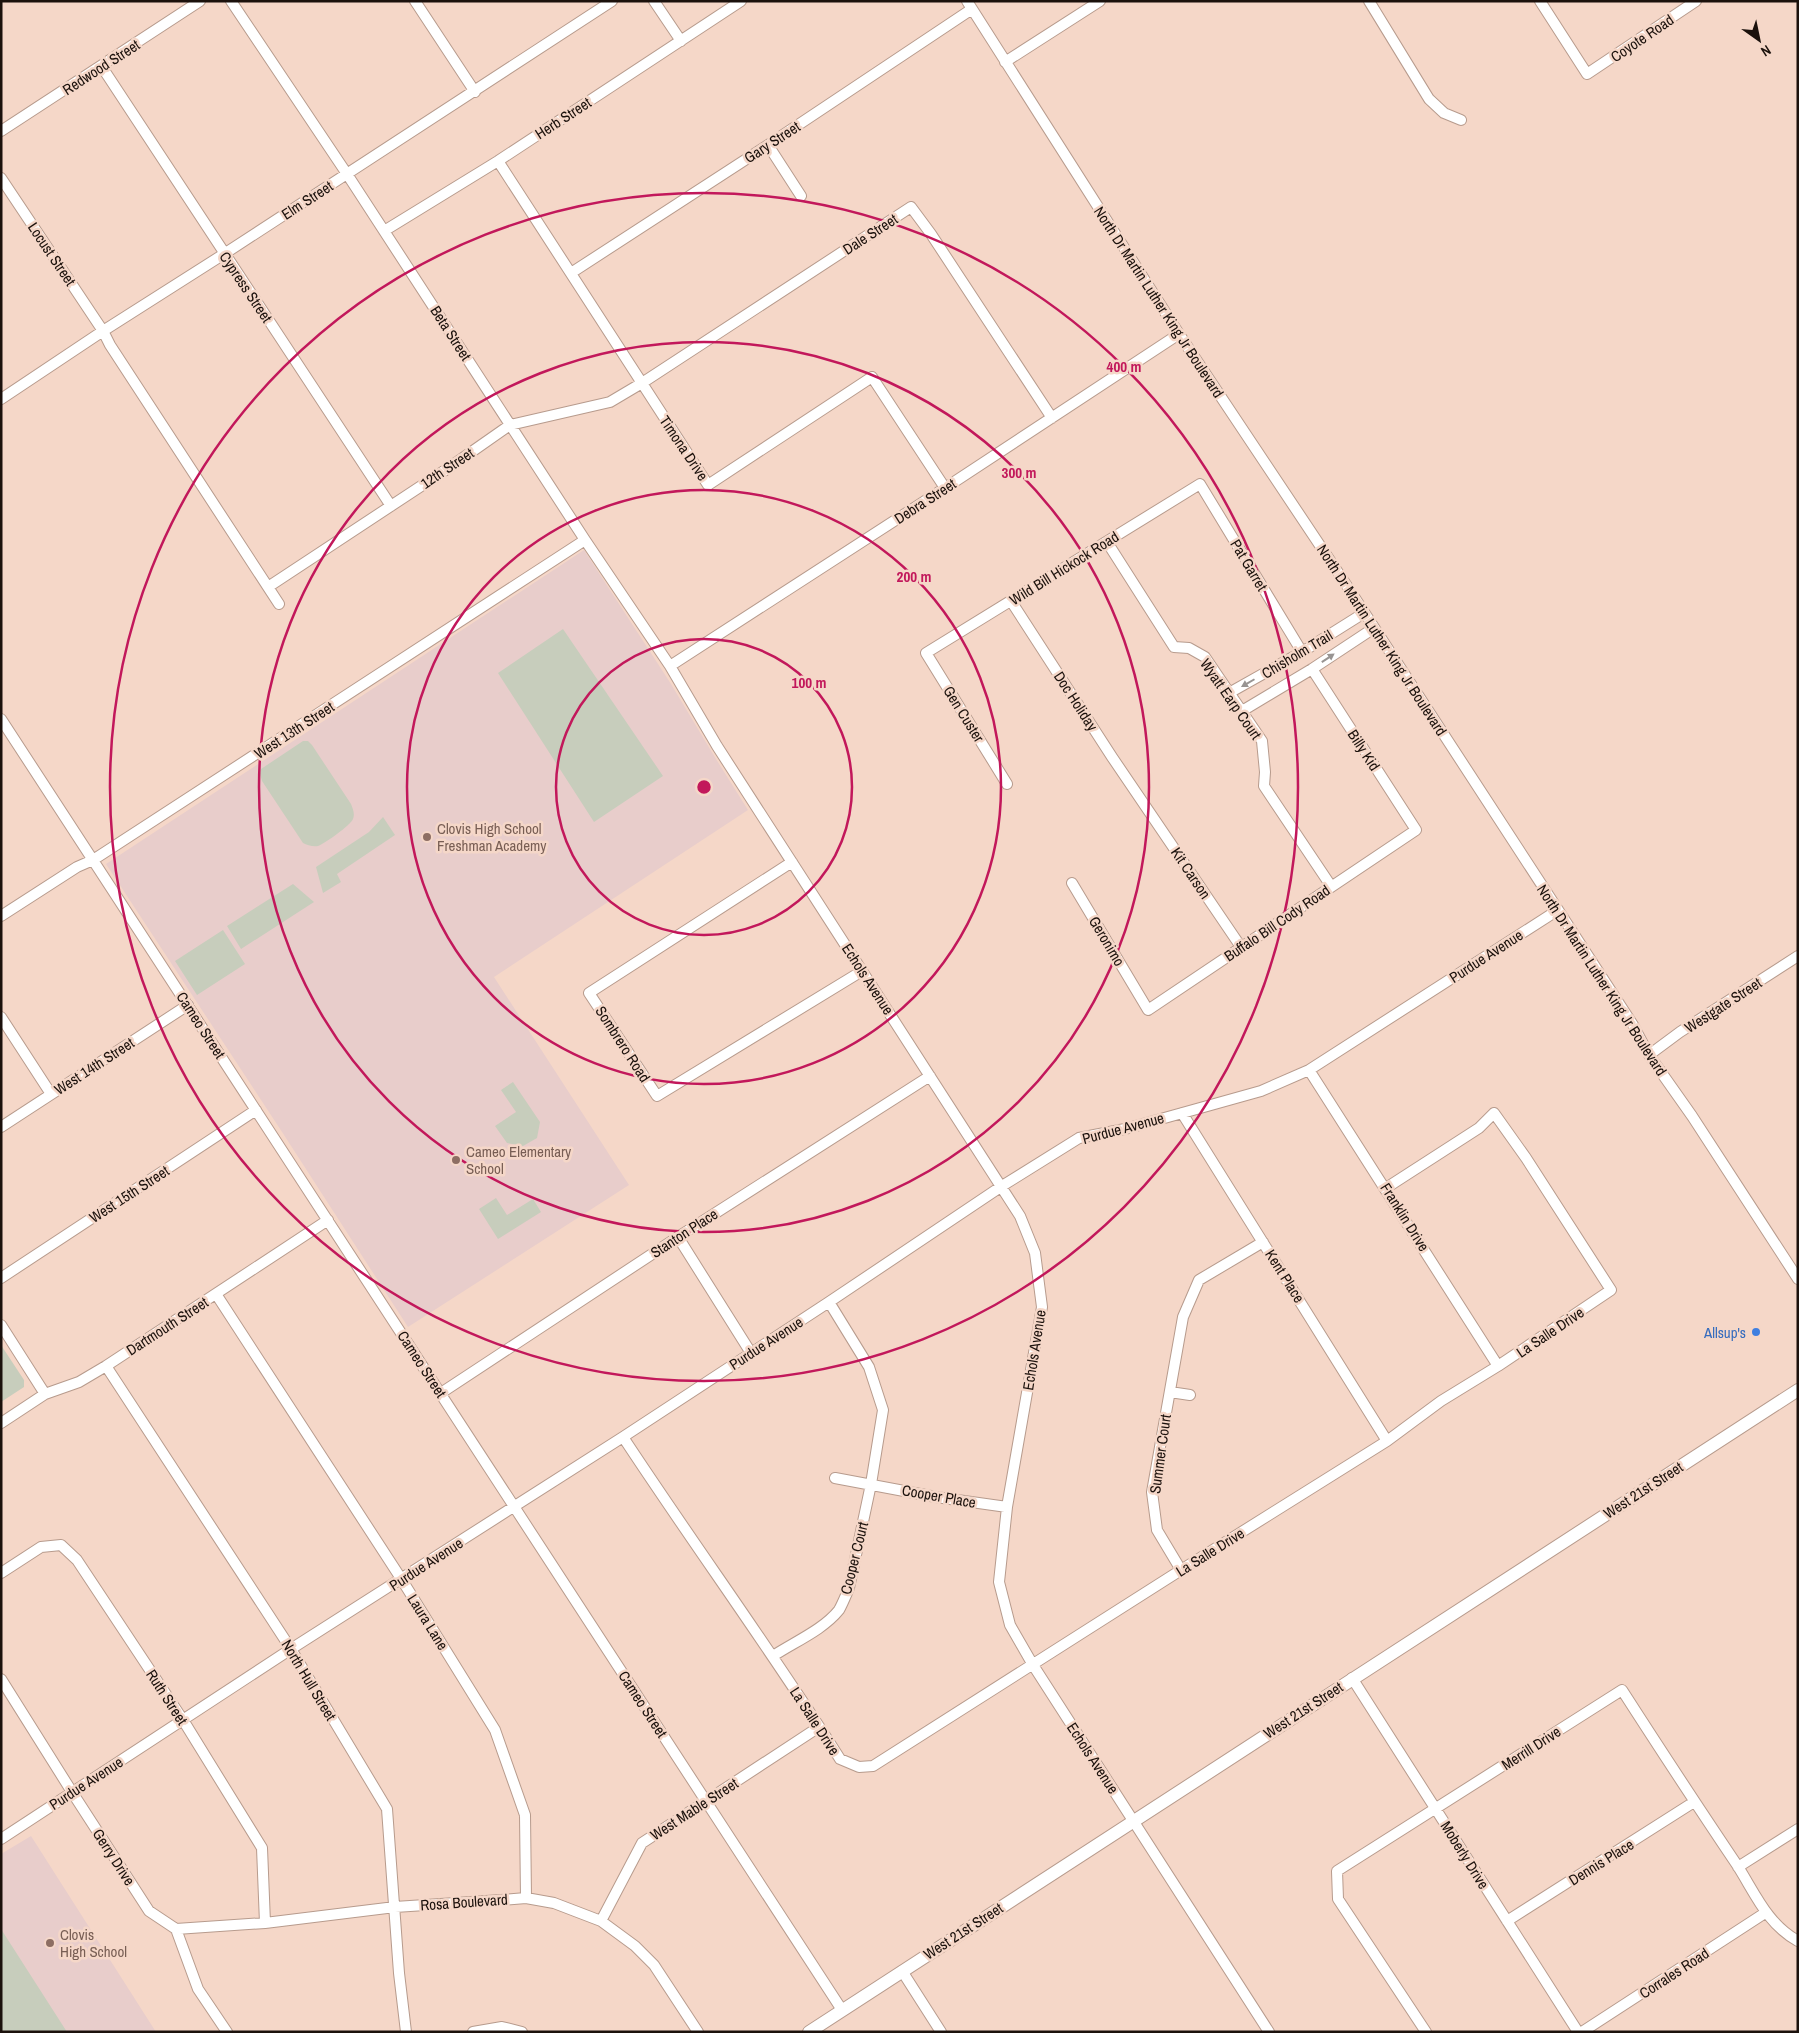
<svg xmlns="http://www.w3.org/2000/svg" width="1799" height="2033" font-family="'Archivo Narrow',sans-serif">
<rect width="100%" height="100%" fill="#f5d7c8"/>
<path fill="#e8cdcb" d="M584,550L671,684L716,759L748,810L494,977L629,1185L408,1327L284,1135L106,864Z
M31,1836L156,2032H1V1854Z"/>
<path fill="#c7cdbc" d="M563,629L663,776L594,822L498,673Z
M303,741H308L312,745L351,804C353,809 355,814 353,819C351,825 324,844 318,846C313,847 307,845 303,843L262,781L260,774L261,769Z
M383,817L395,835L337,874L341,882L323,893L316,867L369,832Z
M293,884L314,902L241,949L227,926Z
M223,930L245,964L197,995L175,961Z
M513,1082L540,1122L537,1138L523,1146L507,1143L495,1126L516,1112L501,1090Z
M496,1198L507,1215L533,1199L541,1212L498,1239L479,1209Z
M1,1345L24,1380V1387L1,1402Z
M1,1929L67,2032H1Z"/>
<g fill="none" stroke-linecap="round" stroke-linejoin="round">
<defs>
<path id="minor" d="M231,1L347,174L585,540L670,666L717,746L1020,1216L1035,1253L1042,1307L1007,1507L999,1582L1010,1625L1033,1665L1269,2032
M415,1L475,92
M654,1L681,41
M967,1L1179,334L1349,589L1633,1025L1649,1055L1692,1116L1798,1279
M1369,1L1429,99L1444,113L1461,120
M1540,1L1587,74L1696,1
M1005,62L1100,1
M102,67L391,506
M1,131L200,1
M768,145L801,196
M498,161L708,485L872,377L945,488
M1,178L103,331L110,345L279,604
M384,231L498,161L741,1
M571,273L768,145L972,9
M1,399L103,331L224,254L612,1
M1107,542L1174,647L1189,648L1205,657L1262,741L1265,772L1264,786L1331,886
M268,587L450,467L510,425L610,402L642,383L911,207L931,234L1052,418
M1011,601L1112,757L1241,947
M670,666L945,488L1179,334
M1229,693L1302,652L1364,613
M1242,711L1312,669L1374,628
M1,719L842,2010
M1007,784L926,653L1200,484L1302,652
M792,862L589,993L657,1096L862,971
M1072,883L1148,1010L1416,830L1312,669
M1,916L77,867L93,860L585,540
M1,1017L51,1094
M1649,1055L1680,1032L1798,956
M1309,1070L1498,1366
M1182,1113L1387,1441
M1,1127L188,1005
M678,1237L751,1353
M1,1278L256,1110
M216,1294L402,1580L495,1730L525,1815L526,1898
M1,1325L45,1394
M106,1366L291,1649L387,1809L399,1973L406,2032
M1170,1392L1190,1395
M441,1393L678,1237L930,1076
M1,1423L45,1394L79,1382L106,1366L328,1220
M623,1437C694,1545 771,1650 840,1759L859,1767L873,1766L1181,1570L1387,1441L1441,1401L1498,1366L1611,1290L1526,1158L1494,1113L1479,1128L1386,1188
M835,1478L936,1497L1007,1507
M1181,1570L1157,1530L1152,1492L1183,1317L1199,1280L1263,1242
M1,1573L41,1547L61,1545L77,1560L183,1720L262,1848L265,1923
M773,1656C794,1642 823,1630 839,1610C843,1603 846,1595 849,1588L871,1484L883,1410L869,1367L829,1302
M1352,1678L1578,2032
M1,1679L72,1792L149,1911L176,1929L198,1989L227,2032
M1,1839L291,1649L623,1437L829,1302L1002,1186L1079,1138L1125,1129L1261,1091L1309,1070L1558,910
M1738,1867L1798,1829
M601,1921L642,1843L819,1727
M1507,1921L1694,1802
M176,1929L265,1923L395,1907L501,1900L526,1898L554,1903L601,1921L635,1946L654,1965L698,2032
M902,1971L941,2032
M473,2032L502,2027L522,2032
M1426,2032L1338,1899L1337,1871L1622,1690C1660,1749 1698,1807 1737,1865C1755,1893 1767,1924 1798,1941
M1582,2032L1765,1913"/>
<path id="major" d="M809,2032L1798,1390"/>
</defs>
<use href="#minor" stroke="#b79b8d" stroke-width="12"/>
<use href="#major" stroke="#b79b8d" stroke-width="14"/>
<use href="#minor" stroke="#fff" stroke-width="10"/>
<use href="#major" stroke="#fff" stroke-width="12"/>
</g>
<defs><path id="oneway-solid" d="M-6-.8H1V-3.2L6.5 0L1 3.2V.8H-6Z" transform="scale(1.25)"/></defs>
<g fill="#989492">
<use href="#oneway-solid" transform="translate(1328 658) rotate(-34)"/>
<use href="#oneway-solid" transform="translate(1248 683) rotate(150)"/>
</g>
<g fill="none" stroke="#c2185b" stroke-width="2.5">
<circle cx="704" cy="787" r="148"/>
<circle cx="704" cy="787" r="297"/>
<circle cx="704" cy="787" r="445"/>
<circle cx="704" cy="787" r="594"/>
</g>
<g fill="#8d6e63" stroke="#f5d7c8" stroke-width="2">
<circle cx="427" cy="837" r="5"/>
<circle cx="456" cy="1160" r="5"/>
<circle cx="50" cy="1943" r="5"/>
</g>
<circle fill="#3f7fe0" stroke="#f5d7c8" stroke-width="2" cx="1756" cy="1332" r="5"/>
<g text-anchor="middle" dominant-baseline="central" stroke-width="5" stroke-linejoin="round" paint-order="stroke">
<g font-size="15" fill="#1b110c" stroke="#f5d7c8">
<text transform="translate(1642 38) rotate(-34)">Coyote Road</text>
<text transform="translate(101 67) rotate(-33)">Redwood Street</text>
<text transform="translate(563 118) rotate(-33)">Herb Street</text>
<text transform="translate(772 142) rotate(-33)">Gary Street</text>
<text transform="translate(307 200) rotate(-33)">Elm Street</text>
<text transform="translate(870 234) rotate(-33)">Dale Street</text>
<text transform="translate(52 254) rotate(56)">Locust Street</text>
<text transform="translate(246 287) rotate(56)">Cypress Street</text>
<text transform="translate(1159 302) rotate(57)">North Dr Martin Luther King Jr Boulevard</text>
<text transform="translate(451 333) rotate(57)">Beta Street</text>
<text transform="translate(684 448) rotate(56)">Timona Drive</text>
<text transform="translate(447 468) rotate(-34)">12th Street</text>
<text transform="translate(925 501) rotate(-33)">Debra Street</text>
<text transform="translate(1249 565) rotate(59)">Pat Garret</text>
<text transform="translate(1064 568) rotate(-32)">Wild Bill Hickock Road</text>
<text transform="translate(1382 640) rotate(57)">North Dr Martin Luther King Jr Boulevard</text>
<text transform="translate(1297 654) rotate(-31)">Chisholm Trail</text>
<text transform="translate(1231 699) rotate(55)">Wyatt Earp Court</text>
<text transform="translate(1076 701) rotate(57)">Doc Holiday</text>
<text transform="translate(964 714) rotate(58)">Gen Custer</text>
<text transform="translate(294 730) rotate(-33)">West 13th Street</text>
<text transform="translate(1364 750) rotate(57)">Billy Kid</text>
<text transform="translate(1191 873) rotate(56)">Kit Carson</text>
<text transform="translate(1277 923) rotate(-34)">Buffalo Bill Cody Road</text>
<text transform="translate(1107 941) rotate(59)">Geronimo</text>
<text transform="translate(1486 956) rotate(-33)">Purdue Avenue</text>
<text transform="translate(868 979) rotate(57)">Echols Avenue</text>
<text transform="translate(1602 980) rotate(57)">North Dr Martin Luther King Jr Boulevard</text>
<text transform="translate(1723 1005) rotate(-33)">Westgate Street</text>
<text transform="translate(201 1025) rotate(57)">Cameo Street</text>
<text transform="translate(623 1044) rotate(57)">Sombrero Road</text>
<text transform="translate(94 1066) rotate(-33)">West 14th Street</text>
<text transform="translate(1123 1128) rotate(-15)">Purdue Avenue</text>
<text transform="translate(129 1194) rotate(-33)">West 15th Street</text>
<text transform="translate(1405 1217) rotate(58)">Franklin Drive</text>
<text transform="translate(684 1233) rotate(-33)">Stanton Place</text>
<text transform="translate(1285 1276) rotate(58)">Kent Place</text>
<text transform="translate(167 1326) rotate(-33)">Dartmouth Street</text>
<text transform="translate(1550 1332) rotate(-34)">La Salle Drive</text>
<text transform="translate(766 1343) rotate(-33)">Purdue Avenue</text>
<text transform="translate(1034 1350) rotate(-81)">Echols Avenue</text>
<text transform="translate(422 1364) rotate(57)">Cameo Street</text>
<text transform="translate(1160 1454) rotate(-82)">Summer Court</text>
<text transform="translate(1643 1490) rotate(-33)">West 21st Street</text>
<text transform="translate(939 1496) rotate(10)">Cooper Place</text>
<text transform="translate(1210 1552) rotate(-32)">La Salle Drive</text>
<text transform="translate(854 1558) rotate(-76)">Cooper Court</text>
<text transform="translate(426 1564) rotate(-33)">Purdue Avenue</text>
<text transform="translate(428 1622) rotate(58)">Laura Lane</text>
<text transform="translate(309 1680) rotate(59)">North Hull Street</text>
<text transform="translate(167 1697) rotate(57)">Ruth Street</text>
<text transform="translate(643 1704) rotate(57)">Cameo Street</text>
<text transform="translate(1303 1710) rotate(-33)">West 21st Street</text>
<text transform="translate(815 1721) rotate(57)">La Salle Drive</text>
<text transform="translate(1531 1748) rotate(-33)">Merrill Drive</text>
<text transform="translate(1093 1758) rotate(57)">Echols Avenue</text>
<text transform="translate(86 1783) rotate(-33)">Purdue Avenue</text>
<text transform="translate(694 1809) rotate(-33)">West Mable Street</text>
<text transform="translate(1465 1855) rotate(58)">Moberly Drive</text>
<text transform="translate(114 1857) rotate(57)">Gerry Drive</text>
<text transform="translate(1601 1862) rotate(-32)">Dennis Place</text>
<text transform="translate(464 1902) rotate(-4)">Rosa Boulevard</text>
<text transform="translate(963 1931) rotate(-33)">West 21st Street</text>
<text transform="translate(1674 1973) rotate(-33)">Corrales Road</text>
</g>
<g font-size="15" fill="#785e54" stroke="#f5d7c8" text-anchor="start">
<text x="437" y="828">Clovis High School<tspan x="437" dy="17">Freshman Academy</tspan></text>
<text x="466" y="1151">Cameo Elementary<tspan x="466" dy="17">School</tspan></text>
<text x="60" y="1934">Clovis<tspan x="60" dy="17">High School</tspan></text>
</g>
<g font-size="15" fill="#366cbe" stroke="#f5d7c8" text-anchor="end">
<text x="1746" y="1332">Allsup's</text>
</g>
</g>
<circle cx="704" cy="787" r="8" fill="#c2185b" stroke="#f5d7c8" stroke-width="2.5"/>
<g font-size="15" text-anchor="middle" font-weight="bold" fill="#c2185b" stroke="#f5d7c8" stroke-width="5" stroke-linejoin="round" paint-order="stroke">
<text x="1124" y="372">400 m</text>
<text x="1019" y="478">300 m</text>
<text x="914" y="582">200 m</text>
<text x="809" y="688">100 m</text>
</g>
<rect width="1799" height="2033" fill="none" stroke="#1b110c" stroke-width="5"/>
<g transform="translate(1759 40) rotate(147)" stroke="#f5d7c8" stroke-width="4" paint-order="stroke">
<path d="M0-4L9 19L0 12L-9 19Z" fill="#1b110c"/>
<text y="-8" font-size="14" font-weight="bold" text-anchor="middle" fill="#1b110c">N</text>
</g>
</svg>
